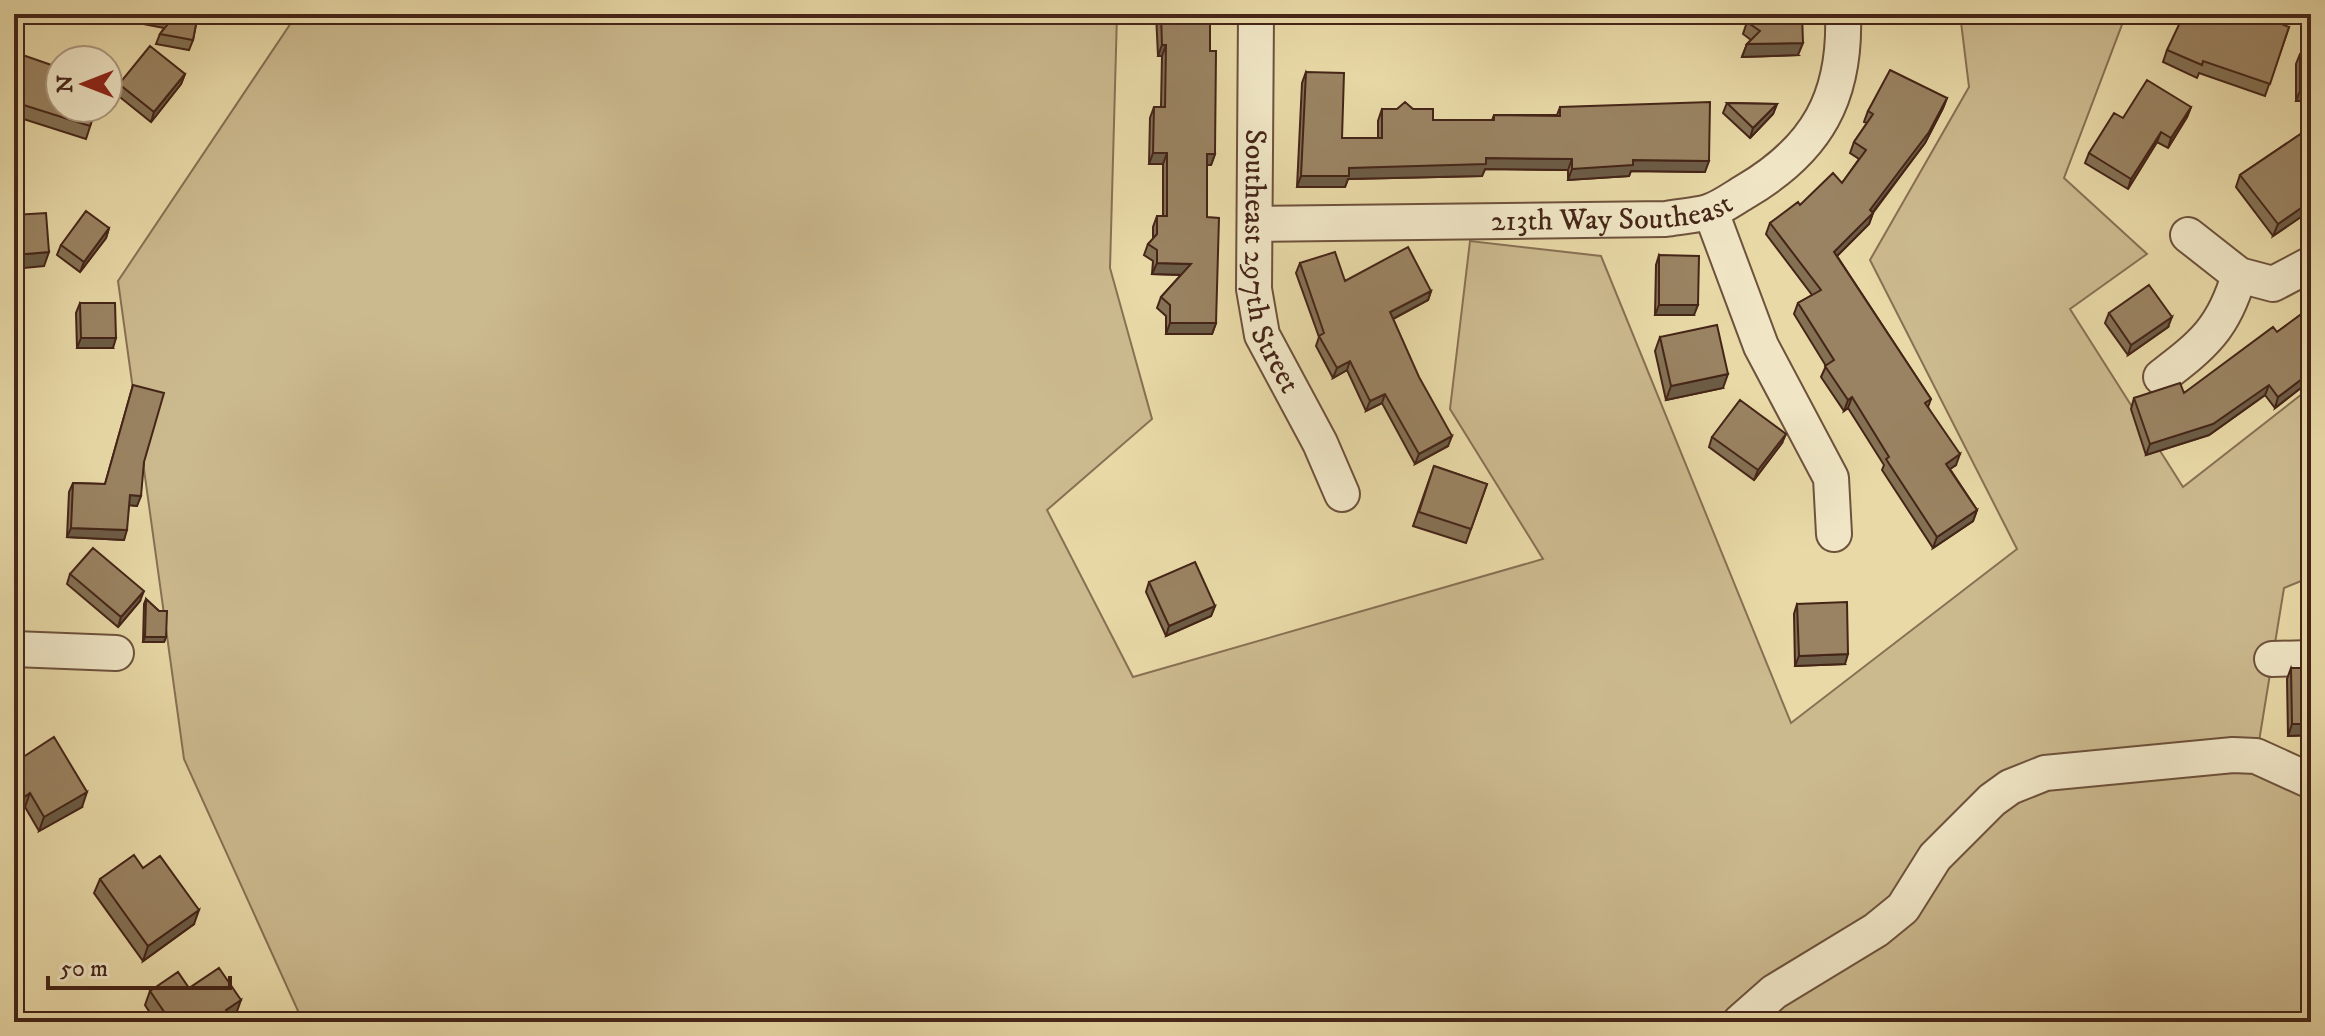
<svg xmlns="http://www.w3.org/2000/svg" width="2325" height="1036" font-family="'IM FELL DW Pica',serif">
<rect width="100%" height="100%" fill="#e8d9a7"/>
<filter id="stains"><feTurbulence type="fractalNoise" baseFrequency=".0025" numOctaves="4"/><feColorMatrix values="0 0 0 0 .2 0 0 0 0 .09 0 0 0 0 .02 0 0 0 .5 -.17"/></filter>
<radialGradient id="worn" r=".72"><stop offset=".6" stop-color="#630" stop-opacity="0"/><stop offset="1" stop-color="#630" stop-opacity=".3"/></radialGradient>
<path fill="#ccba8f" stroke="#887054" stroke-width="2" d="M297,14H1117L1110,268L1152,419L1047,510L1133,677L1543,559L1450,409L1470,241L1601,256L1791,723L2017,549L1870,260L1969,87L1960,14H2126L2064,178L2147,254L2070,309L2183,487L2311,387V577L2284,588L2255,766L2311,771V1022H303L184,759L118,281Z"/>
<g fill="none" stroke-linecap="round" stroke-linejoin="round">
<defs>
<g id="minor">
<path id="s1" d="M1256,14L1254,289L1262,335L1320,443L1342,494"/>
<path d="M1711,212L1761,346L1831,478L1834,534"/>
<path id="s2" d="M1256,224L1666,219C1680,216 1695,216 1708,212C1721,208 1734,198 1746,191C1817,149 1846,97 1843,14"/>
<path d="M2188,235L2239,275L2273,284L2311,264"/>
<path d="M2161,377C2203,345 2224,328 2239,275"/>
<path d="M14,649L116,653"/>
<path d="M2272,659L2311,658"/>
<path d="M1740,1022L1774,992L1876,930L1903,908L1935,857L1992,800L2010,787L2045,773L2233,755L2256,756L2311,781"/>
</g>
</defs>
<use href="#minor" stroke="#6e523c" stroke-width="38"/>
<use href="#minor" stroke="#f0e6c6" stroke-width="34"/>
</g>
<path fill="#847154" stroke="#452518" stroke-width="2" d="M145,14H198L193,40L189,50L156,44L160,34L164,28L143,24Z
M1156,14H1210V51L1215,154L1211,165H1207V217L1216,323L1212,334H1166V316L1157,308L1161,297L1181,275L1152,274L1153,261L1144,255L1148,244L1153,239V227L1157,216H1163V164H1149L1150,118L1154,107H1161L1162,56H1158Z
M1747,22L1798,55L1742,57L1747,44L1751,40L1743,34Z
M2289,27L2265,96L2199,73L2197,78L2163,62L2167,50Z
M14,52L96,108L86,139L14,116Z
M2300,54H2311V101H2296V64Z
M1306,72L1342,138H1378V121L1382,109L1433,120H1492L1494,115H1557L1560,107L1705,172L1631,171L1629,176L1568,180V170L1485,169L1482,176L1348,179L1345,187H1297L1302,83Z
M185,74L181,84L151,122L116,94L119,84Z
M1947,98L1943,108L1925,143L1873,213L1869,224L1837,256L1931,399L1928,407L1956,465L1950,469L1977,510L1973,521L1933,548L1882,470L1884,465L1848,408L1844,411L1821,377L1826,366L1794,314L1798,303L1812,295L1766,234L1770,223L1800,205L1842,183L1859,159L1850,153L1854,142L1867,123L1864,122L1868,111Z
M1727,103L1777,104L1773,114L1750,138L1723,113Z
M2191,107L2187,117L2168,148L2157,142L2128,189L2085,163L2089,153L2123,118Z
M2311,127V210L2273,236L2236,187L2240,175Z
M109,228L106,238L80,272L57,255L61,245Z
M1659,255L1694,315H1655L1656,265Z
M1300,263L1345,281L1431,291L1428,300L1393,319L1448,446L1415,464L1382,403L1366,411L1347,370L1333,378L1316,346L1319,337L1296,273Z
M80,303L113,348H77L76,313Z
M2311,307V380L2275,408L2265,395L2209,435L2146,455L2131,409L2134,398L2184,393L2277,332Z
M2109,313L2168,327L2128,355L2105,323Z
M1660,337L1723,388L1666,400L1655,351Z
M133,385L144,462L137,506L129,505L124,540L67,537L69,492L73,483L105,484Z
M1712,437L1782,443L1754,480L1709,447Z
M1434,466L1487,484L1466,543L1413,526Z
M70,574L140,601L118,627L67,584Z
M1149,582L1215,606L1211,616L1166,636L1146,592Z
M146,599L159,611L166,637L164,642H143L144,604Z
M1797,604L1845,664L1795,666L1794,614Z
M2291,668L2311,735L2288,736L2287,679Z
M14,763L82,807L39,831L25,807L19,811L14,804Z
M143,868L194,924L143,961L94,893L100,879Z
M189,988L236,1014L231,1017L234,1022H156L145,1005L150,991Z"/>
<path fill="#6c5c45" stroke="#452518" stroke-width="2" d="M1803,43L1798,55L1742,57L1747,44Z
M1162,45H1166L1162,56H1158Z
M185,74L181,84L151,122L154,112Z
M2300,91H2311V101H2296Z
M1947,98L1943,108L1925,143L1868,218L1873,213L1869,224L1830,263L1834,252L1870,210Z
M1777,104L1773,114L1750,138L1753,128Z
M2191,107L2187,117L2168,148L2171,138Z
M2161,132L2157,142L2128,189L2131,179Z
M1153,153H1167L1163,164H1149Z
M1207,154H1215L1211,165H1203Z
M1486,158L1572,159L1568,170L1485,169L1482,176L1348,179L1345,187H1297L1301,176L1349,168Z
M1633,160L1709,161L1705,172L1631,171L1629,176L1568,180L1572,169Z
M2311,201V210L2273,236L2278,224Z
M109,228L106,238L80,272L84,262Z
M49,252L44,266L14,269V255Z
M1157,263L1191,264L1187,275L1152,274Z
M1431,291L1428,300L1387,322L1390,312Z
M1659,305H1698L1694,315H1655Z
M2172,317L2168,327L2128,355L2131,345Z
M1170,323H1216L1212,334H1166Z
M81,338H116L113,348H77Z
M1350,361L1347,370L1333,378L1337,368Z
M2311,372V380L2275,408L2278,397Z
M1728,374L1723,388L1666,400L1671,386Z
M2269,385L2265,395L2209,435L2146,455L2150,444Z
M1385,394L1382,403L1366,411L1370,401Z
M1852,397L1848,408L1844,411L1848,400Z
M1786,434L1782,443L1754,480L1758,470Z
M1452,436L1448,446L1415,464L1419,454Z
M1960,454L1956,465L1942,474L1946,464Z
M130,495L141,496L137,506L126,505Z
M1977,510L1973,521L1933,548L1937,537Z
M71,528L127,530L124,540L67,537Z
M144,591L140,601L118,627L121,617Z
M1215,606L1211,616L1166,636L1169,626Z
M145,637H166L164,642H143Z
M1848,654L1845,664L1795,666L1799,656Z
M2292,724H2311V735L2288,736Z
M87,792L82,807L39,831L44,817Z
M30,793L25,807L19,811L24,797Z
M199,910L194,924L143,961L148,946Z
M241,1000L236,1014L224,1022L226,1010Z"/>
<path fill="#9a8362" stroke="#452518" stroke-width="2" d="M146,14H198L193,40L160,34L172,19Z
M1161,14H1210V51H1216L1215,154H1207V217L1219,218L1216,323H1170V305L1161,297L1191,264L1157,263V250L1148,244L1157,234V216H1167V153H1153L1154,107H1165L1166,45H1162Z
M1756,14H1802L1803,43L1747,44L1760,31L1747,22Z
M2184,14H2257L2289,27L2270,84L2203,61L2202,65L2167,50Z
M150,46L185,74L154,112L119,84Z
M14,52L60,68V108H96L90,126L14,102Z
M2300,54H2311V91H2300Z
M1890,70L1947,98L1929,132L1870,210L1873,213L1834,252L1931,399L1925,403L1960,454L1946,464L1977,510L1937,537L1886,459L1889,457L1852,397L1848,400L1825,366L1834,360L1798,303L1821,290L1770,223L1798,202L1800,205L1833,173L1842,183L1866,150L1854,142L1873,114L1868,111Z
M1306,72L1344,73L1342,138H1382V109H1397L1405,102L1413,109H1433V120H1494V115L1560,116V107L1710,102L1709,161L1633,160V165L1572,169V159L1486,158V164L1349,168V176H1301Z
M2147,80L2191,107L2171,138L2161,132L2131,179L2089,153L2114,113L2123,118Z
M1727,103L1777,104L1753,128Z
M2311,127V201L2278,224L2240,175Z
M86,211L109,228L84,262L61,245Z
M46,213L49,252L14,255V215Z
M1408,247L1431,291L1390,312L1419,377L1452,436L1419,454L1385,394L1370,401L1350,361L1337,368L1319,336L1324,333L1300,263L1335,252L1345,281Z
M1659,255L1699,256L1698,305H1659Z
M2149,285L2172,317L2131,345L2109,313Z
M80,303H115L116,338H81Z
M2311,307V372L2278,397L2269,385L2213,424L2150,444L2134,398L2180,383L2184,393L2273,327L2277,332Z
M1717,325L1728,374L1671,386L1660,337Z
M133,385L164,393L144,462L141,496L130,495L127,530L71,528L73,483L105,484Z
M1740,400L1786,434L1758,470L1712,437Z
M1434,466L1487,484L1471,529L1419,512Z
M93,548L144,591L121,617L70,574Z
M1195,562L1215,606L1169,626L1149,582Z
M146,599L159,611H167L166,637H145Z
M1847,602L1848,654L1799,656L1797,604Z
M2291,668H2311V724H2292Z
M54,737L87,792L44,817L30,793L24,797L18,788L14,790V763Z
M134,855L143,868L160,856L199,910L148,946L100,879Z
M219,968L241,1000L226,1010L234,1022H171L150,991L178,972L189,988Z"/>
<g text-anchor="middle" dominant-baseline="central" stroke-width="6" stroke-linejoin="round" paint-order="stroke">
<g font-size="30" fill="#452518" stroke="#f0e6c6">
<text stroke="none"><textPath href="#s2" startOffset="356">213th Way Southeast</textPath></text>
<text stroke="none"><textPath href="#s1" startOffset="250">Southeast 297th Street</textPath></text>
</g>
</g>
<rect width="2325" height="1036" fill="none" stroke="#e8d9a7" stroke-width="48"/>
<rect x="16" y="16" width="2293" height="1004" fill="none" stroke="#452518" stroke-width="4"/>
<rect x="24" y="24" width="2277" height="988" fill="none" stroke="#452518" stroke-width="2"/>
<g transform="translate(84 84) rotate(270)"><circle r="38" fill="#f0e6c6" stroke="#ac9980" stroke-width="2"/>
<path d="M0-6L14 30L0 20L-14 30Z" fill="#8f2418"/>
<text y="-12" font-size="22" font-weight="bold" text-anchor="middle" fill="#452518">N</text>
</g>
<path d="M48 976v12h182v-12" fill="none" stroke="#452518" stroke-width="4"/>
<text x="60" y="976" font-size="24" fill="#452518" stroke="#f0e6c6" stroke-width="6" paint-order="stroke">50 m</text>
<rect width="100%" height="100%" filter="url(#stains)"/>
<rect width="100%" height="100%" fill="url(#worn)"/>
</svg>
